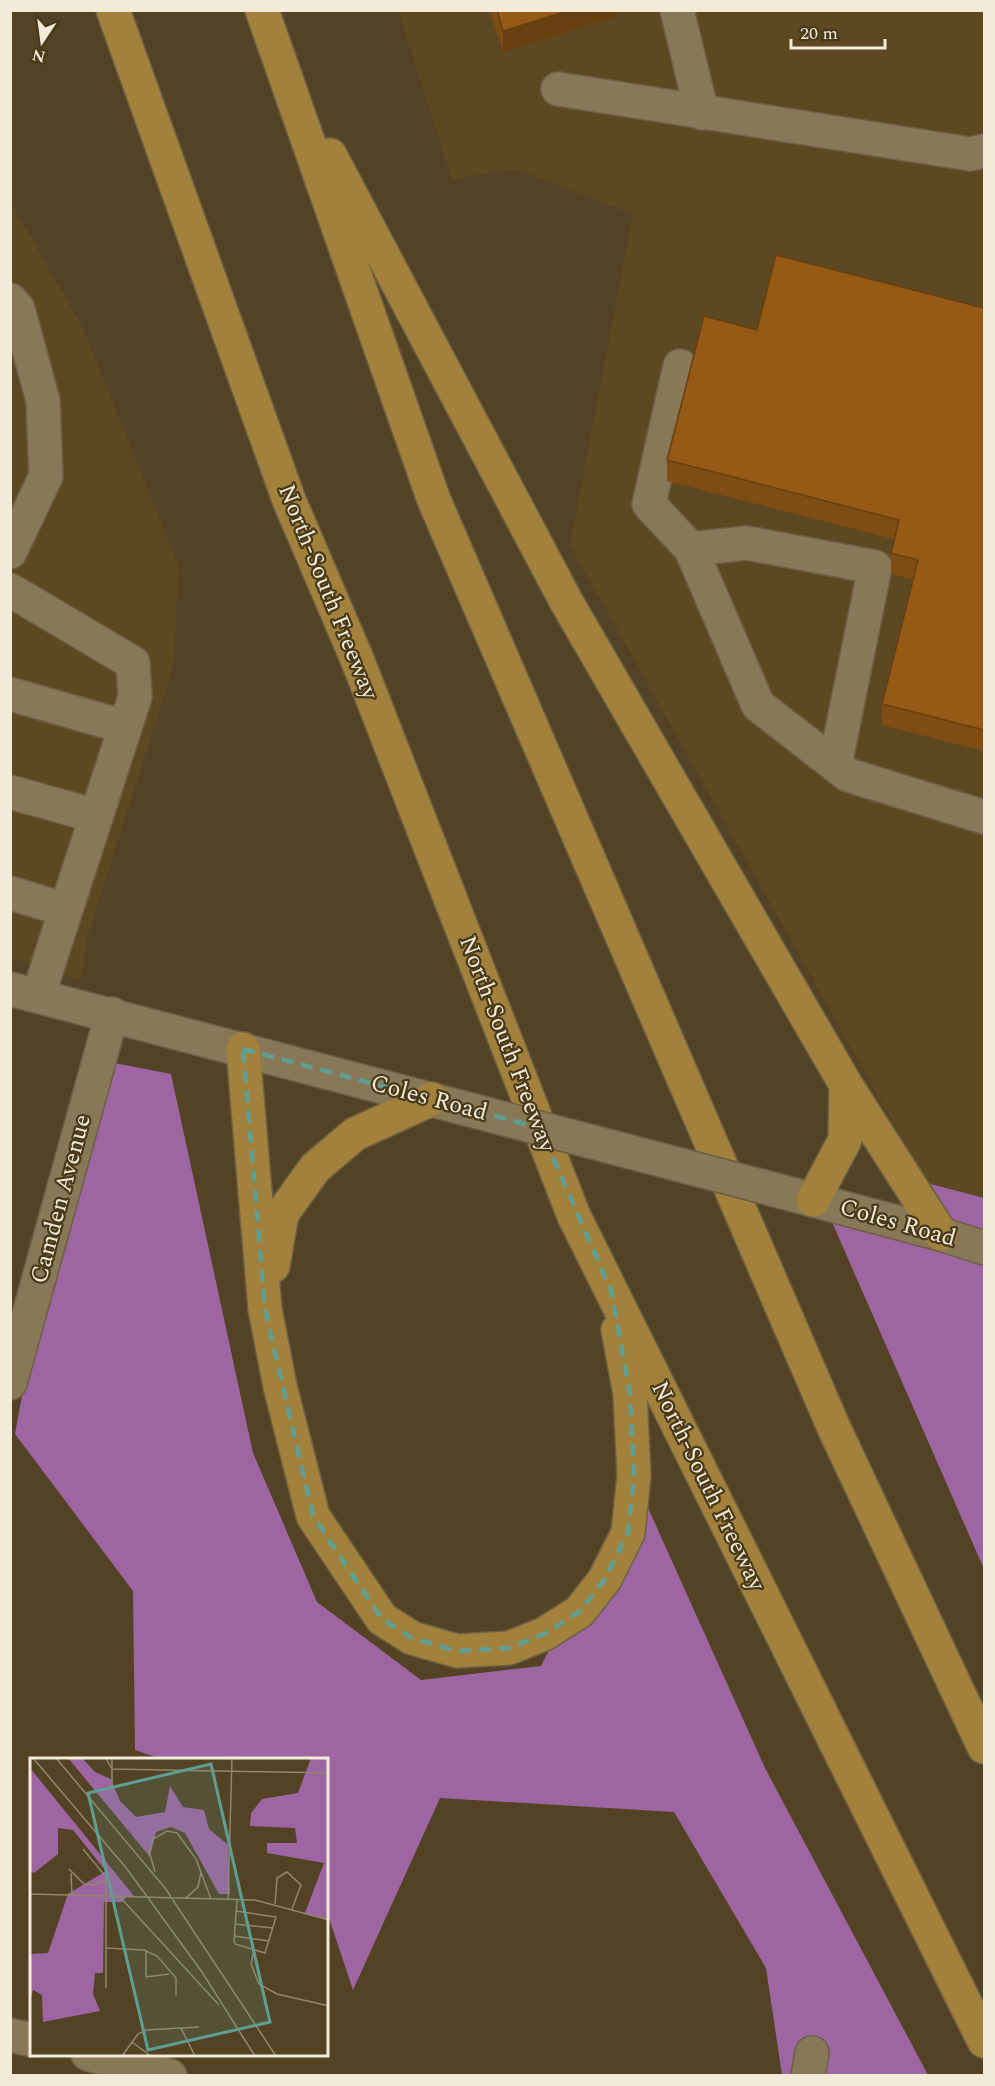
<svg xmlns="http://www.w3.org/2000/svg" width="995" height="2086" font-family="Spectral,serif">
<rect width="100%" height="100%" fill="#534324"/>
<path fill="#5c4922" d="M398,11H984V1198L927,1183L570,545L633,214L516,169L452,179Z
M10,201L83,328L179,567L173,668L88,935L81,980L11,958Z"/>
<path fill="#9d66a2" d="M84,1057L171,1074L253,1453L317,1602L421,1680L541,1666L635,1479L765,1768L928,2075H782L766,1968L674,1812L440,1798L353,1990L327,1912V1759H161L135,1750L133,1591L15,1434Z
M927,1183L984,1198V1569L828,1213L879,1225Z"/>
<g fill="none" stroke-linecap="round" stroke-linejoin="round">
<defs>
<path id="minor" d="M677,10L702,113
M558,89L970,154L984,151
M10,300L18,309L43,401L46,476L10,552
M680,366L649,504L691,549L758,705L848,775L984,817
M691,549L747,543L875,567L835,765
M10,590L133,663L135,697L38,996
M10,694L125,727
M10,792L96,816
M10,893L66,910
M10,989L486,1114
M768,1188L941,1234L984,1248
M10,1383L112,1014
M10,2035L32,2040
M88,2054L170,2076
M808,2076L812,2053"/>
<path id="highway" d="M113,10L289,500L357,659L574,1216L984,2041
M262,10L434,500L834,1428L984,1747
M330,155L566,601L846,1085L941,1234
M243,1049L265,1309L280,1386L313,1516L382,1619L412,1638L457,1651L509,1648L544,1634L579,1612L605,1579L628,1533L634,1475L630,1394L618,1330
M813,1200L845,1140L846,1085
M273,1266L282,1214L315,1168L355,1134L432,1099"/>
</defs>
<use href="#minor" stroke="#6c5f43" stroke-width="36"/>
<use href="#highway" stroke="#6c5f43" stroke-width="36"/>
<use href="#minor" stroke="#897857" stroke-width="33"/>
<use href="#highway" stroke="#a1813b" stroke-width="33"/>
<defs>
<path id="minor-bridge" d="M486,1114L768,1188"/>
</defs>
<use href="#minor-bridge" stroke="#6c5f43" stroke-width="36" stroke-linecap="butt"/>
<use href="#minor-bridge" stroke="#897857" stroke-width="33"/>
</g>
<path fill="#7f4d13" d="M490,10H617V16L503,52Z
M984,308V751L882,725V704L914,580L891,574V553L894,539L667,481V460L757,330Z"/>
<path fill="#683f0f" d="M570,10H617V16L503,52V31Z"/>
<path fill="#945a16" stroke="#683f0f" stroke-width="1.5" d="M497,10H570L503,31Z
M776,255L984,308V730L882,704L918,560L891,553L899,520L667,460L704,316L757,330Z"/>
<path fill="none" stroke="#5f9f93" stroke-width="4.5" stroke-dasharray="12 8" stroke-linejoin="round" d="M243,1049L540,1128L611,1290L630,1394L634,1475L628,1533L605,1579L579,1612L544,1634L509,1648L457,1651L412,1638L382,1619L313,1516L265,1309Z"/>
<g text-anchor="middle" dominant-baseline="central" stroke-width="4.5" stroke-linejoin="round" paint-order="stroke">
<g font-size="24" fill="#f3ead8" stroke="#483919">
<text transform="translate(328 592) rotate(68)">North-South Freeway</text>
<text transform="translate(507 1044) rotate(69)">North-South Freeway</text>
<text transform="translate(429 1098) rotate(15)">Coles Road</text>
<text transform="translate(61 1199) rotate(-75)">Camden Avenue</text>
<text transform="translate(898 1223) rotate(16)">Coles Road</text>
<text transform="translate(708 1486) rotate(64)">North-South Freeway</text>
</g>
</g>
<g transform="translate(30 1758)">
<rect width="298" height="298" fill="#534324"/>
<path d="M38,0H52L65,14L81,21L90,43L106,59L135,54L140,28L153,49L174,52L179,71L198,87L200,136H189L155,75L141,69L126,74L120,99ZM281,0H298V162L275,155L294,105L237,95V85H267L265,70L220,68L221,55L232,41L268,35ZM0,10L104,138H97L92,144H74L73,215H65L63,236L70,253L13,264L12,237L3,232L0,243V196L18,195L38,136L76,113L43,72L28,70V96L4,115L0,113Z" fill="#9d66a2"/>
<path fill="none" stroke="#93866c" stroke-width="1.5" d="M3,0L97,111L172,214L225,298M26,0L135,130L246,298M76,0L82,11L299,15M82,34V0M53,91L76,119V230M39,111L54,126L64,127L76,122M125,114L119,93L123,81L137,73L147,75L166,101L181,141M41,115L42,137M0,136L225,142L299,162M89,138L189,247M156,140L168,129L171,115M198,142L202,0M245,146L247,120L257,114L271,127L262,151M206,153L246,159L235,195L205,186L204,182L207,142M205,166L243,170M204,178L239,183M76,190L114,192L127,198L146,220V238M224,192L221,206L229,226L247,236L299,248M116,193V219L139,216M151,270L165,298M102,284L121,298M92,298L108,276L116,272L169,269"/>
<path fill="#5f9f93" fill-opacity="0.15" stroke="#5f9f93" stroke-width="3" d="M181,6L240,264L118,292L58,35Z"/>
<rect width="298" height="298" fill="none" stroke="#f3ead8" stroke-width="3"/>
</g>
<rect width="995" height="2086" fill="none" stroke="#f3ead8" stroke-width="24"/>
<g transform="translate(42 42) rotate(193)" stroke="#483919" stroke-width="4.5" paint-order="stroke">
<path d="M0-4.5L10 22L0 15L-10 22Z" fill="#f3ead8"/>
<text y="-9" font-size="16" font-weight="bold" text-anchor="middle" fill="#f3ead8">N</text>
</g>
<path d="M791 39v9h94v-9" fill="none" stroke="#f3ead8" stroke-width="3"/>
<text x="800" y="39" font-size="18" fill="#f3ead8" stroke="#483919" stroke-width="4.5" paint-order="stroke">20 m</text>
</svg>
